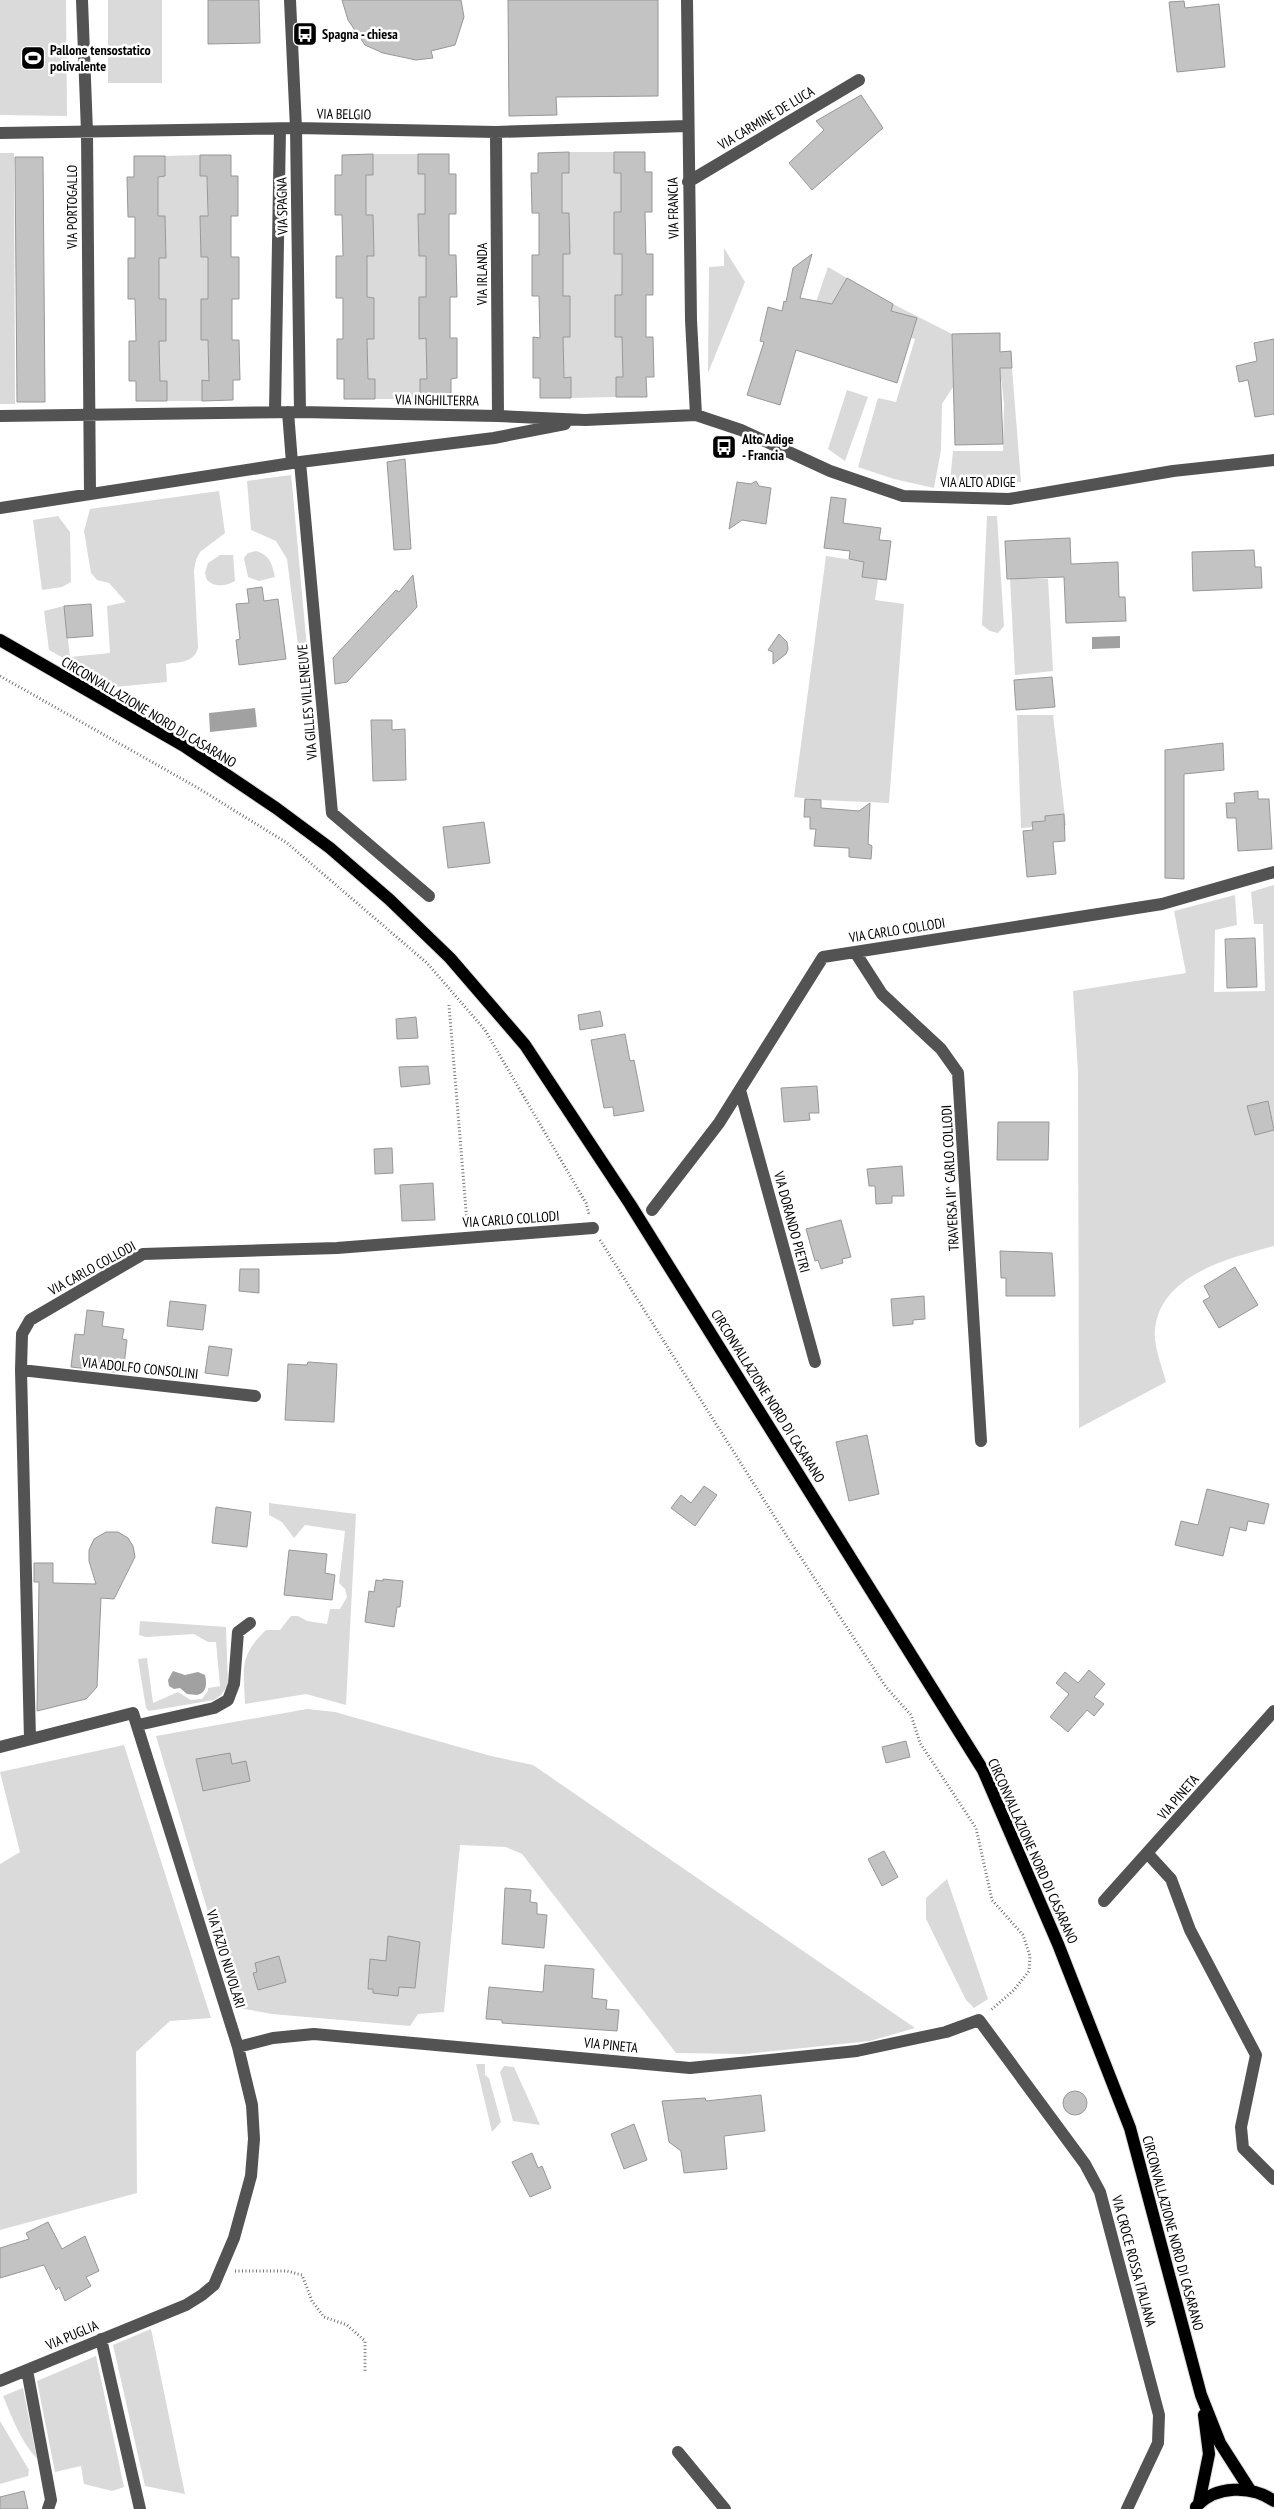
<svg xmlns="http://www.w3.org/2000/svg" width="1274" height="2509" font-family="'PT Sans Narrow',sans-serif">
<rect width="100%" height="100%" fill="#fff"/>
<path fill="#dadada" d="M0,0H66L67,116L0,115Z
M108,0H162V83H108Z
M569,152H614V173H621L622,295L615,296V336L622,337L623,377H616V397L571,398L570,377L564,378L563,337H570V296H563V254H570L569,213H562V173H569Z
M0,153H14L15,404H0Z
M373,154H418V174H425V214L418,215L419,255L426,256V297H419V338H426L427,379H420V399H375V379H368L367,339H374V298L367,297V256H374L373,215H366V175Z
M200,155V176H207V216H200L201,257H208V299H201V340H208L209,381H202V401H167V381H160L159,341L166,340V300L159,299V258L166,257L165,217L158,216V177L165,176V156Z
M724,248L745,282L708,373L709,267L724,266Z
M828,267L847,278L850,315L815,305Z
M893,304L952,334L953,387L942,404L941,450L934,488L894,479L858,467L878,398L896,402L915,339L885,330Z
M1000,368H1012L1021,482H950L953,451H1003L1004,404Z
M847,390L868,397L845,461L828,449Z
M291,475L292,484L311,692H304L287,559L276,541L251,530L247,481Z
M219,491L225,533L200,552L196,560L194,570L198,648C194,663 179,662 166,664L167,682L115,687L49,650L44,611L64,606L70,657L110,653L107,606L126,602L109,583L97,580L91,573L84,531L90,509Z
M58,516L70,532L71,582L62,587L42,590L33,520Z
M987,516H997L1004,626L998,633L990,631L982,625Z
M256,551C270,555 272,564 275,577L259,581L248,577L244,558L248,553Z
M220,555H233L235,581C226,586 215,588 207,580L205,573L208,563Z
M826,556L864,562L878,579L875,600L904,604L889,803L821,800L794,797Z
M1010,579H1048L1053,671L1015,675Z
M1017,715H1053L1066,825L1021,828Z
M1274,885V1246C1230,1258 1161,1274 1155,1329C1153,1345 1162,1366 1166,1382L1079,1428L1078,1072L1073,991L1186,973L1174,911L1235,895L1237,925L1215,930L1214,992L1265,991L1263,924H1254L1251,892Z
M269,1503L356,1514L346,1705L306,1694L245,1704C244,1668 238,1657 266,1630H280L291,1616H298L307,1621L327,1624L330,1609H340L347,1597L345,1589L339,1583L345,1531L305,1525L294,1538L282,1522L269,1515Z
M140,1621L226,1627L228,1685L221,1695L214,1700L149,1711L146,1708L138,1659L147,1658L153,1703L178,1692L191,1700L202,1699L208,1691V1688L220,1686L216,1642H208L194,1634L146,1637L139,1635Z
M307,1709L335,1712L491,1756L533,1765L915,2028L870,2041L745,2054L676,2053L522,1854L506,1847L460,1845L444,2012L418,2014L410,2026L272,2014L239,2008L221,1956L156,1736Z
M124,1745L211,2018L170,2021L136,2052L137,2193L0,2230V1864L20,1852L0,1772Z
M947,1879L988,1999L974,2008L966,2000L926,1919V1898Z
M476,2064H485V2075L489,2078L501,2122L492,2132Z
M504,2066L514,2067L540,2125L513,2121L500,2072Z
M151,2329L185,2494L145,2486L113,2345Z
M96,2356L124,2487L112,2491L84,2484L81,2466L55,2472L37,2381Z
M23,2388L37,2459C21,2441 12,2418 3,2396Z
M0,2421L29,2470L28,2476L0,2484Z"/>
<path fill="#a1a1a1" d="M1120,636V648L1092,649V637Z
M255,708L257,727L210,732L209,713Z
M173,1671L185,1675L198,1672L205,1675C207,1683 207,1693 197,1695L187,1694L180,1688L174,1689L169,1686L168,1680Z"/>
<path fill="#c3c3c3" stroke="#979797" d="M208,0H259L260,43L208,44Z
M342,0H461L464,17L455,45L431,51L433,58L416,60L383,53L365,45L348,20Z
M508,0H658V96L556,97L557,115L509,116Z
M1184,1L1185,8L1219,4L1225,67L1177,72L1169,2Z
M861,95L883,128L812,190L789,163L824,130L816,121Z
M569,152V173H562V213H569L570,254H563V296H570V337H563L564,378L571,377V398H540V378H533V337L540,338L539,296H532V255H539V213H532L531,173H538V153Z
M614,152H645V172H652V212H645L646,254H653V295H646V337H653L654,377H646L647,397H616V377H623L622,337H615V295H622V254H614V212H621V173H614Z
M373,154V175H366V215H373L374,256H367V297L374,298V339H367L368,379H375V399H344V379H337V339H343V298H336V256H343L342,215H335V175H342V155Z
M418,154H449V174H456V214H449V255H456L457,297H450V338H457V378L451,379V399H420V379H427L426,338L419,339V297H426V256H419L418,214H425V174H418Z
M200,155H231V176H238V216H231V257H239V299H232V340H239L240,380H233V400L202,401V380L209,381L208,340H201V299H208V257H201L200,216H208L207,176H200Z
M134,156H165V176L158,177V216H165L166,258H159V299H166V341H159L160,381H167V401H136V381H129V341H136L135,299H128V258H135V217H128L127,177H134Z
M15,157H43L45,402H17Z
M812,254L800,298L832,304L847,278L893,304L891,311L917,318L897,383L796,350L780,405L747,395L764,342L760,341L768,307L782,311L784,301L786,302L793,268Z
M1000,333V352L1011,351L1012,368H1000L1003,444L955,445L952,334Z
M1274,339V414L1255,417L1248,380L1239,382L1236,366L1257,361L1254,343Z
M405,459L411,549L394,550L387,462Z
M756,481L759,486L771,488L766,524L742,520L729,529L737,482L751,484Z
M831,497L846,499L843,523L881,528L879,540L891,541L886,580L862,577L864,562L849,559L850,551L824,548Z
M1070,538L1071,564L1118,562L1119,597H1125L1126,621L1066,623L1064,577L1007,579L1005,541Z
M1254,550L1255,567H1261L1262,588L1193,591L1192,552Z
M413,575L417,607L347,682L335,684L333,658L396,590L399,592Z
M262,587L264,601L278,599L286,659L239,665L236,640L240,639L236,604L249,603L247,589Z
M91,604L93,636L67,638L64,606Z
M779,634L787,642L788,649L786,654L773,664V652L768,650Z
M1052,677L1055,707L1016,710L1014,680Z
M371,720H392V730L405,729L406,780L373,781Z
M1223,743L1224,770L1184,774V879L1165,878V750Z
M1258,791V799H1269L1272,849L1238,851L1236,818H1227L1226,803H1235L1234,793Z
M805,799L821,800V808L859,811L870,803L868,844L872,846L871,859L849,857V848L814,846L816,829H810V817H804Z
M1064,814L1065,841L1053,842L1056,874L1027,877L1023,831L1033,830L1032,822L1045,821V816Z
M484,822L490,863L448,868L443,827Z
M1255,938L1257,987L1227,988L1225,939Z
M600,1011L603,1026L580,1030L578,1015Z
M416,1017L418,1038L397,1039L396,1019Z
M625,1034L630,1061L634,1060L644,1111L614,1116L613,1107L604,1108L591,1040Z
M428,1066L430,1084L401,1087L399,1067Z
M817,1086L819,1113H809L810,1120L784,1122L781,1088Z
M1268,1101L1274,1130L1255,1135L1247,1106Z
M998,1122H1049L1048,1160H997Z
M392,1148L393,1173L375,1174L374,1149Z
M902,1166L904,1196H892V1203L876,1204L875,1186H869L867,1169Z
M433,1183L435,1220L402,1221L400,1185Z
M841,1220L851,1257L842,1259L843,1263L821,1269L818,1260L815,1261L806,1229Z
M1000,1251L1052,1253L1055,1296H1006V1278H1001Z
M1235,1267L1258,1305L1219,1328L1203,1301L1210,1297L1204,1286Z
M240,1269H259V1293L239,1291Z
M924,1296L925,1319L913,1320V1324L893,1326L891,1299Z
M170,1301L206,1305L203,1330L167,1326Z
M87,1310L104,1312L102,1326L124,1329L122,1339L127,1340L123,1373L71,1367L75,1334L84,1335Z
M209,1346L232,1349L228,1376L205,1373Z
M308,1362L337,1364L334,1422L285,1420L288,1364L307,1365Z
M867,1435L879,1494L849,1501L836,1442Z
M704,1486L717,1495L695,1526L671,1508L681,1495L691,1503Z
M1207,1489L1269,1504L1264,1524L1248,1521L1246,1531L1230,1527L1223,1556L1175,1545L1181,1521L1198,1525Z
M216,1507L251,1512L247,1547L212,1543Z
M106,1532H118L128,1538L133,1546L135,1557L114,1599L101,1598L97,1687L86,1699L37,1711L39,1582H34V1563H53V1583L96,1584L89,1561V1550L94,1539Z
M289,1550L327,1554L325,1573L335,1575L332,1600L284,1595Z
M383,1579L403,1581L400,1607H397L394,1627L365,1622L369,1591L374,1592L376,1580L383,1581Z
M1089,1670L1105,1684L1094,1697L1104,1704L1094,1716L1087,1710L1068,1732L1050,1717L1069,1694L1056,1683L1065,1672L1078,1683Z
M906,1741L910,1757L886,1763L882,1747Z
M230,1753L232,1764L246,1761L250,1781L203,1791L196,1759Z
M884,1851L898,1877L882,1886L868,1859Z
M505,1888L531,1890L530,1902L537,1903V1914L547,1915L544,1948L502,1944Z
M388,1936L420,1942L415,1988L399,1987L398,1996L373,1993V1989H368L370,1959L386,1961Z
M279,1956L286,1982L258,1990L253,1973L257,1972L255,1963Z
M545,1965L594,1969L592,1998L607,2000L606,2009L619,2010L617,2031L502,2023V2020L486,2019L489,1987L543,1992Z
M1063 2103a12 12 0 1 1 24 0a12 12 0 1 1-24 0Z
M761,2095L765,2131L724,2136L727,2169L684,2173L681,2151L669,2142L662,2101L705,2098L706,2101Z
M634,2124L647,2160L624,2169L611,2134Z
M532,2153L538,2168L542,2166L551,2188L530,2197L512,2162Z
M48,2222L62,2249L85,2236L99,2271L86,2277L91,2286L65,2301L59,2287L56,2290L44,2265L0,2278V2248L29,2239L26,2233Z
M24,2491L28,2509H0V2497Z"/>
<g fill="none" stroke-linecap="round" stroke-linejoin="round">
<defs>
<path id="major" d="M0,640L184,746L276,808L330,848L390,900L450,958L525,1045L630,1204L983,1770L1058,1944L1130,2128L1201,2395L1220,2443L1250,2490
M1199,2503L1209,2454L1204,2415
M1196,2507C1215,2485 1252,2485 1274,2501"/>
</defs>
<use href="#major" stroke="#dbdbdb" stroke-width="14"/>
<path stroke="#757575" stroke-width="3" stroke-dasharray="1 2.5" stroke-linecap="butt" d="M0,676L198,788L287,843L427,963L485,1030L586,1203L589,1214
M449,1005L467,1222
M600,1240L788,1538L886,1687L911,1715L920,1743L976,1828L992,1900L1023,1935L1030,1956L1029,1971L1014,1990L991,2010
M235,2271H287L302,2275L312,2301L324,2317L347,2325L365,2341V2372"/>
<path stroke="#535353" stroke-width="12" d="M82,0L87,132L90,494
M290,0L296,128L300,412
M687,0L691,320L696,415
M496,132L498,416
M0,133L296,128L496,132L687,126
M688,182L859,80
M275,412L280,129
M288,412L292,463
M0,416L300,412L498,416L585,420L696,415L741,430L830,471L903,496L1009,499L1173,471L1274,460
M300,462L332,813L429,896
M0,508L292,463L494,438L565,424
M855,952L882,994L941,1049L958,1073L981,1441
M740,1090L815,1362
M652,1210L719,1123L823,957L1162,904L1274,872
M21,1370L255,1396
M138,1725L214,1708L228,1700L234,1684L238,1632L250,1623
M30,1739L21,1370L22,1334L30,1320L143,1254L337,1248L593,1228
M0,1747L133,1713L238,2047L252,2105L254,2139L251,2176L234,2238L214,2285L202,2295L186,2305L0,2381
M1148,1854L1171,1879L1190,1930L1256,2055L1241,2127L1243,2148L1274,2179
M1104,1901L1274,1711
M238,2047L273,2038L314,2034L690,2068L857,2051L946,2032L979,2020L1085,2164L1100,2192L1159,2415L1158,2443L1127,2509
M101,2339L140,2509
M27,2370L51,2500L48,2509
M678,2452L725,2509"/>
<use href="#major" stroke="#000" stroke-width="12"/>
</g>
<defs>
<symbol id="bus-square" viewBox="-11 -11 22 22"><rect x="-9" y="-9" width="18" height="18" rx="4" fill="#000" stroke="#fff"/><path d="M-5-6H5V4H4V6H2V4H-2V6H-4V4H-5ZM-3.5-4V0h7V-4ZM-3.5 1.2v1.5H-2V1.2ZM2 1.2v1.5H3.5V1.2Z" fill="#fff"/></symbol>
<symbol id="stadium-square" viewBox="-11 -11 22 22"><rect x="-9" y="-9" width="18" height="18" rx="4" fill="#000" stroke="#fff"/><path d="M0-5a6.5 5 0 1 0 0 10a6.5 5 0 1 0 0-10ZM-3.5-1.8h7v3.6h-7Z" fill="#fff"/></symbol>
</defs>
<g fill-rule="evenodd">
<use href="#bus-square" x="291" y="20" width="28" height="28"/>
<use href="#stadium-square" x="19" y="44" width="28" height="28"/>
<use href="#bus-square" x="710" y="433" width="28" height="28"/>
</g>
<g text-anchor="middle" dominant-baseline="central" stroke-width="5" stroke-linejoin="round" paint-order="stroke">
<g font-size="14" font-weight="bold" fill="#000" stroke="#fff" text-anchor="start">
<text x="322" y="34">Spagna - chiesa</text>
<text x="50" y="50">Pallone tensostatico<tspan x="50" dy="16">polivalente</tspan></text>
<text x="742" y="439">Alto Adige<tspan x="742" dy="16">- Francia</tspan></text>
</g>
<g font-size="14" fill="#000" stroke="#fff">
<text transform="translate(344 114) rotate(1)">VIA BELGIO</text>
<text transform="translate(766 118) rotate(-31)">VIA CARMINE DE LUCA</text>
<text transform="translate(282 206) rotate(-91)">VIA SPAGNA</text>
<text transform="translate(72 207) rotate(-90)">VIA PORTOGALLO</text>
<text transform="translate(673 208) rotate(-91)">VIA FRANCIA</text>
<text transform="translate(482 274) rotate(-90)">VIA IRLANDA</text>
<text transform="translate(437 400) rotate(1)">VIA INGHILTERRA</text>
<text x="978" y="482">VIA ALTO ADIGE</text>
<text transform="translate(307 702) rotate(-95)">VIA GILLES VILLENEUVE</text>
<text transform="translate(149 712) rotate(31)">CIRCONVALLAZIONE NORD DI CASARANO</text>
<text transform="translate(897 930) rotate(-9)">VIA CARLO COLLODI</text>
<text transform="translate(950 1178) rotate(-93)">TRAVERSA II^ CARLO COLLODI</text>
<text transform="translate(511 1219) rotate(-4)">VIA CARLO COLLODI</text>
<text transform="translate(792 1222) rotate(75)">VIA DORANDO PIETRI</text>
<text transform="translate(92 1268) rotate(-29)">VIA CARLO COLLODI</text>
<text transform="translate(140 1368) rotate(6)">VIA ADOLFO CONSOLINI</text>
<text transform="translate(768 1396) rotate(58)">CIRCONVALLAZIONE NORD DI CASARANO</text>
<text transform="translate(1178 1797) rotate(-49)">VIA PINETA</text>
<text transform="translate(1033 1851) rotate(66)">CIRCONVALLAZIONE NORD DI CASARANO</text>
<text transform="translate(226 1959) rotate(73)">VIA TAZIO NUVOLARI</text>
<text transform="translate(611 2045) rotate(6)">VIA PINETA</text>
<text transform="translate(1173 2233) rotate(75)">CIRCONVALLAZIONE NORD DI CASARANO</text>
<text transform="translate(1134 2261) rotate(75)">VIA CROCE ROSSA ITALIANA</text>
<text transform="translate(72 2335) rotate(-23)">VIA PUGLIA</text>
</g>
</g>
</svg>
